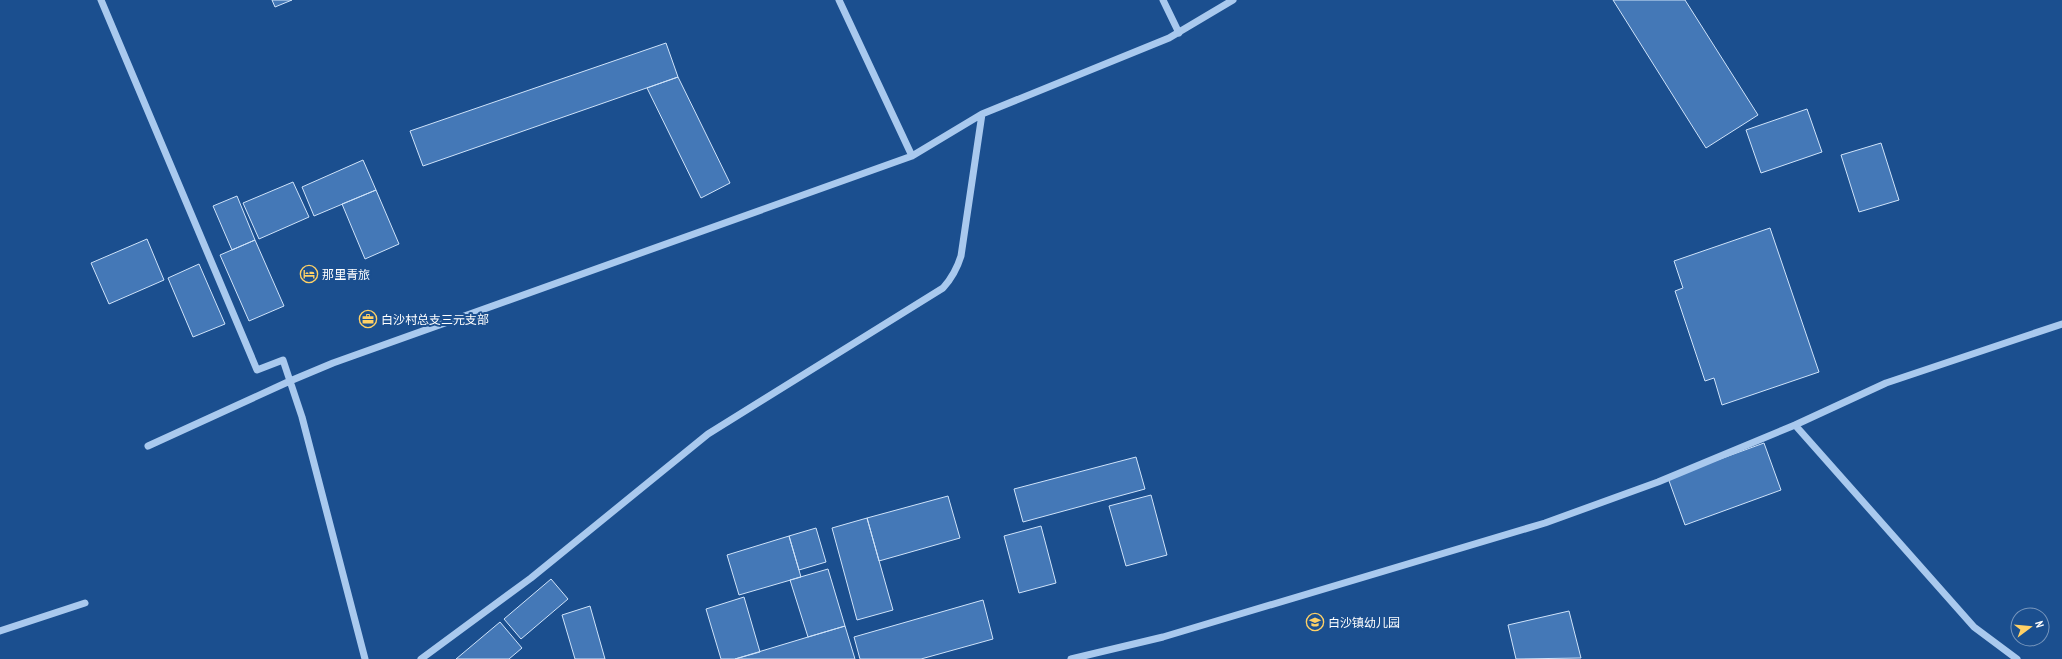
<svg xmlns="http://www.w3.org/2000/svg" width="2062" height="659" font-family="'PT Sans Narrow','Noto Sans SC',sans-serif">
<rect width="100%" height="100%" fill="#1b4f8f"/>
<path fill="#4478b7" stroke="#cfe3fa" d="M272,0H292L275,7Z
M1613,0H1685L1758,115L1706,148Z
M666,43L678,77L423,166L410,131Z
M678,77L730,183L701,198L647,88Z
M1807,109L1822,152L1761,173L1746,130Z
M1881,143L1899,200L1859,212L1841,155Z
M363,160L376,190L314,216L302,187Z
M293,182L309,217L259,239L243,203Z
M376,190L399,244L365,259L342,204Z
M237,196L255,240L232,250L213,206Z
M1770,228L1819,372L1722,405L1714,378L1705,381L1675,291L1683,288L1674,261Z
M147,239L164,280L109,304L91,263Z
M255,240L284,306L249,321L220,255Z
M199,264L225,324L193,337L168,278Z
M1764,443L1781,490L1685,525L1668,478Z
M1136,457L1145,489L1023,522L1014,489Z
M1151,495L1167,555L1126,566L1109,506Z
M948,496L960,538L879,561L867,518Z
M867,518L893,610L857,620L832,528Z
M1041,526L1056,583L1019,593L1004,536Z
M816,528L826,562L799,570L789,536Z
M789,536L801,577L739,595L727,555Z
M828,569L845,626L808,637L790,580Z
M551,579L568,599L521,639L504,619Z
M744,597L760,652L735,659H721L706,609Z
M983,600L993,639L921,659H860L854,637Z
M590,606L605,659H575L562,615Z
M1569,611L1581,658L1516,659L1508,625Z
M500,622L522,648L509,659H456Z
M845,626L855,659H735L808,637Z"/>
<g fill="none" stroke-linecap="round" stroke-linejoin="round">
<path stroke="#a9c9ee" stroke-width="7" d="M101,0L257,370L283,360L302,417L365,659
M839,0L912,156
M1163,0L1179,33
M1795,425L1974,627L2017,659
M148,446L290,381L333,363L912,156L982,114
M0,631L85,603
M421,659L531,578L708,434L943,288C952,278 957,269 961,256L982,114L1169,38L1233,0
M1071,659L1163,637L1545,523L1658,482L1795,425L1886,383L2062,324"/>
</g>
<defs>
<symbol id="hotel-ring" viewBox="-11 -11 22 22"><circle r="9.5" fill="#1b4f8f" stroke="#ffd166" stroke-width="1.5"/><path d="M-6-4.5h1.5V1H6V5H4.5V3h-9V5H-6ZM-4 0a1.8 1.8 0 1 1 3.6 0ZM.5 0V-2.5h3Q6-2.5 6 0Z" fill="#ffd166"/></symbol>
<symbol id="office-ring" viewBox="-11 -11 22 22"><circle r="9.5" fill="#1b4f8f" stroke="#ffd166" stroke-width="1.5"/><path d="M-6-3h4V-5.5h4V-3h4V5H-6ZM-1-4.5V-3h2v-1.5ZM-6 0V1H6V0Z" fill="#ffd166"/></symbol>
<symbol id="school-ring" viewBox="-11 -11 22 22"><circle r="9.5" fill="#1b4f8f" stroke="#ffd166" stroke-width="1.5"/><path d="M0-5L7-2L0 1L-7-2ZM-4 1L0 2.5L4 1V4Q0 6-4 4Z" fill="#ffd166"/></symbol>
</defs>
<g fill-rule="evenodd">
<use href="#hotel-ring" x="299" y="264" width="20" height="20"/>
<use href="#office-ring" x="358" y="309" width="20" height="20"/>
<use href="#school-ring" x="1305" y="612" width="20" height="20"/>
</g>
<g text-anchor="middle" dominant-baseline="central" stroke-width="4" stroke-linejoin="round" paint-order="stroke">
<g font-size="12" fill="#fff" stroke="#1b4f8f" text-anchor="start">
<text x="322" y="274">那里青旅</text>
<text x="381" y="319">白沙村总支三元支部</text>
<text x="1328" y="622">白沙镇幼儿园</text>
</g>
</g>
<g transform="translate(2030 627) rotate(74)"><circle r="19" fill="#1b4f8f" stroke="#7695bc"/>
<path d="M0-3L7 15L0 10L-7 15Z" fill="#ffd166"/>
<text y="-6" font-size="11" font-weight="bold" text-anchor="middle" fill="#ffffff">N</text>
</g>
</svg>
